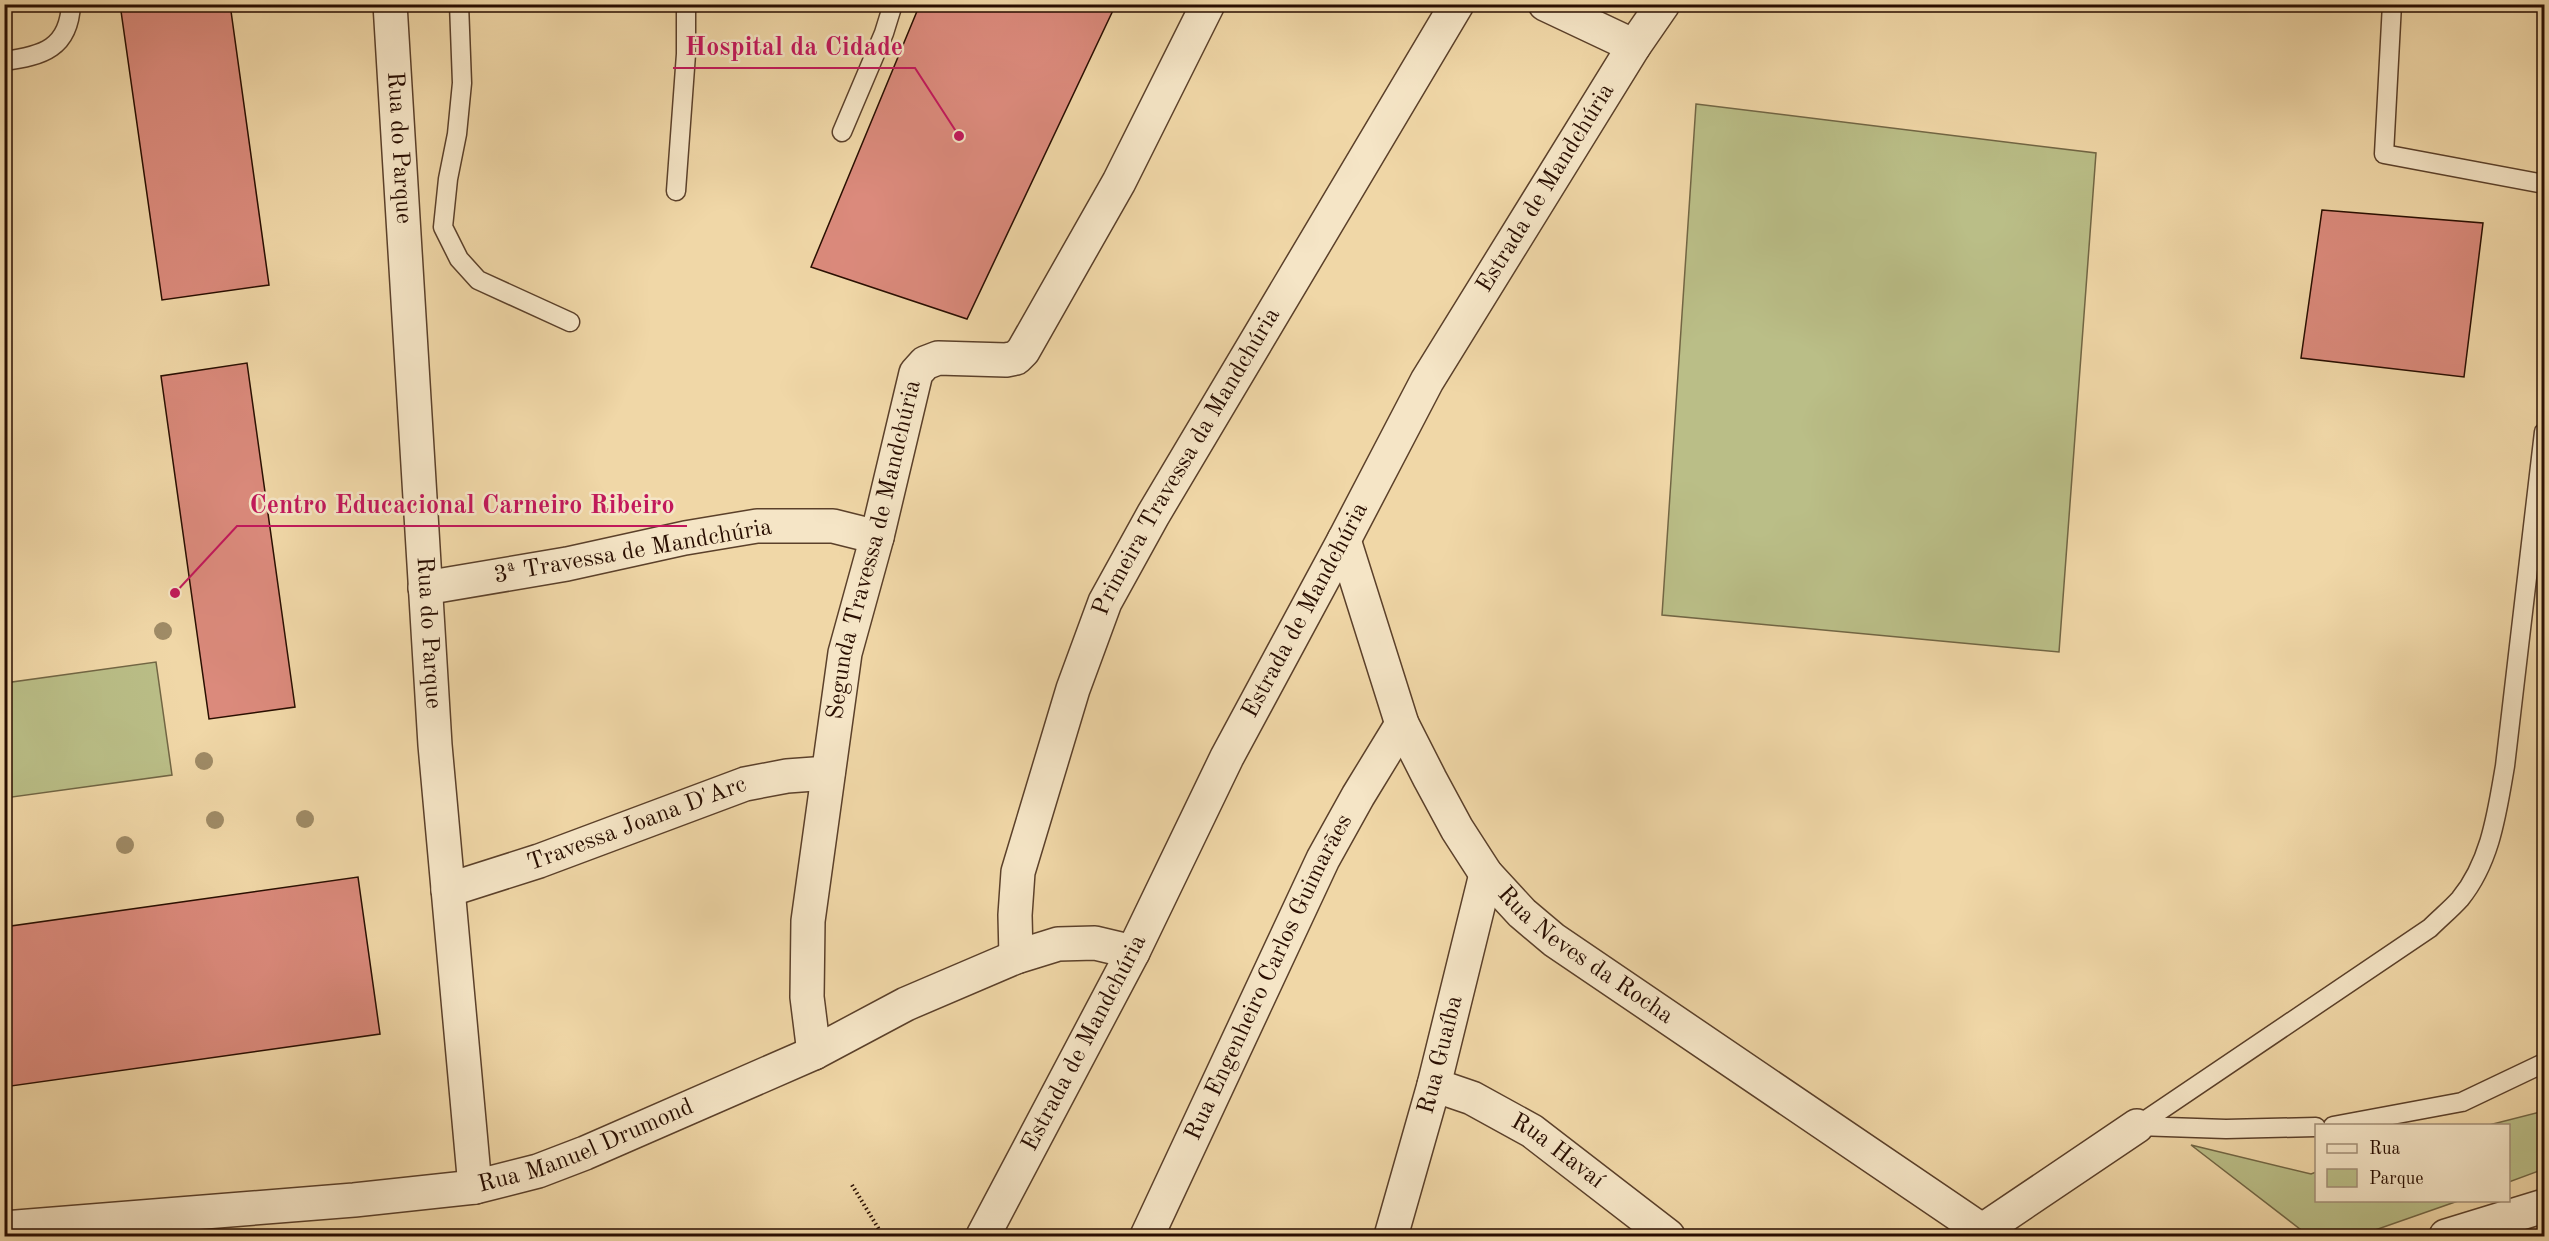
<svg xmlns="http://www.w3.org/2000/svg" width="2549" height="1241" font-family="'Old Standard TT',serif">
<rect width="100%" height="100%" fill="#f0d7a7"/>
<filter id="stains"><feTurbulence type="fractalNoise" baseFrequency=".00333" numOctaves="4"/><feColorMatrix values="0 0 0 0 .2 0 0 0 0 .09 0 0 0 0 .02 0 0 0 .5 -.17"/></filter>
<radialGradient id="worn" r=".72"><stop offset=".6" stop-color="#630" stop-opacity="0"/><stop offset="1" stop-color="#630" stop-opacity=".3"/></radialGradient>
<path fill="#babe87" stroke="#726644" stroke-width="1.5" d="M1696,104L2096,153L2059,652L1662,615Z
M156,662L172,775L5,798V683Z
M2544,1111V1169L2509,1182L2508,1126L2489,1125Z
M2191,1145L2311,1174L2316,1172V1200L2458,1201L2358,1236H2309Z"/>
<path fill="#db8a7c" stroke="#290e01" stroke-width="1.5" d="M120,4H230L269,285L162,300Z
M920,4H1116L967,319L811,267Z
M2322,210L2483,223L2464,377L2301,358Z
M247,363L295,707L209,719L161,376Z
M358,877L380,1034L4,1087V927Z"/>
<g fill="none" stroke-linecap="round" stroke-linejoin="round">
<defs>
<path id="service" d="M459,4L462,83L457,134L448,179L443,227L459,259L478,280L570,322
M2392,4L2384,154L2544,184
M4,61C43,56 69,48 71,4
M842,132L884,33L893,4
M676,191L686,54V4
M2137,1126L2430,928C2440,918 2451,909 2460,899C2491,861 2497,812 2505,766L2544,432
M2137,1126L2226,1129L2316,1127
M2333,1126L2462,1102L2544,1063"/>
<g id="minor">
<path id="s1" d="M390,4L435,745L475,1187"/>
<path d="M1545,4L1634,46"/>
<path id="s2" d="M1344,540L1402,724L1430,779L1457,829L1486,874L1522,913L1554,940L1990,1236"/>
<path d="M425,588L567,564L685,538L757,526H833L877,537"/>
<path id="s3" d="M448,890L539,861L745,784L787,776L828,773"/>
<path id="s4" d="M1016,957L1015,915L1018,872L1073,689L1105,602L1153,515L1457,4"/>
<path id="s5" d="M814,1053L807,997L808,921L845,653L877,537L916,373L925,363L938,358L1006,360L1016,358L1023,351L1119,182L1208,4"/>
<path id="s6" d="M1434,1085L1472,1098L1532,1131L1668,1236"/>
<path id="s7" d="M4,1228L354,1200L475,1187L538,1171L585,1153L814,1053L906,1004L1016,957L1058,944L1095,943L1133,952"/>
<path d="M1980,1232L2137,1126"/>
<path id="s8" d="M983,1236L1133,952L1227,757L1344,540L1427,381L1634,46L1663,4"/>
<path id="s9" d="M1147,1236L1323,859L1358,796L1402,724"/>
<path id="s10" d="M1391,1236L1434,1085L1486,874"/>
<path d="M2446,1236L2544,1206"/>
</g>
</defs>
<use href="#service" stroke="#5b402a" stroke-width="21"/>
<use href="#minor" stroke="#5b402a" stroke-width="36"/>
<path stroke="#290e01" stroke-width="4" stroke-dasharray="1.5 3" stroke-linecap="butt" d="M852,1185L883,1236"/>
<use href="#service" stroke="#f5e5c6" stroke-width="18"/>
<use href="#minor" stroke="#f5e5c6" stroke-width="33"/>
</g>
<g fill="#9f8b66">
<circle cx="163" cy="631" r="9"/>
<circle cx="204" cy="761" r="9"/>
<circle cx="305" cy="819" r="9"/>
<circle cx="215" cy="820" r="9"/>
<circle cx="125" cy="845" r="9"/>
</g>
<g text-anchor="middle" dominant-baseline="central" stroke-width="5" stroke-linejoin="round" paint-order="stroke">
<g font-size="24" fill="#290e01" stroke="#f5e5c6">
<text stroke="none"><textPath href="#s1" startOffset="144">Rua do Parque</textPath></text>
<text stroke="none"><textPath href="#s8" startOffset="1190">Estrada de Mandchúria</textPath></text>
<text stroke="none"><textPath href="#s4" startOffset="531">Primeira Travessa da Mandchúria</textPath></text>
<text stroke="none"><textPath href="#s5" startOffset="510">Segunda Travessa de Mandchúria</textPath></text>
<text transform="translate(633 552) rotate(-10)">3ª Travessa de Mandchúria</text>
<text stroke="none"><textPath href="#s8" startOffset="704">Estrada de Mandchúria</textPath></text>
<text stroke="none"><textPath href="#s1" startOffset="630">Rua do Parque</textPath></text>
<text stroke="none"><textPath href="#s3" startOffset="200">Travessa Joana D'Arc</textPath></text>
<text stroke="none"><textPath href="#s2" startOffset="494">Rua Neves da Rocha</textPath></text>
<text stroke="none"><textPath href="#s9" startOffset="286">Rua Engenheiro Carlos Guimarães</textPath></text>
<text stroke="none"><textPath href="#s8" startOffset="218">Estrada de Mandchúria</textPath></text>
<text stroke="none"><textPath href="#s10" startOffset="188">Rua Guaíba</textPath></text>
<text stroke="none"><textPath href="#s7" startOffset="591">Rua Manuel Drumond</textPath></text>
<text stroke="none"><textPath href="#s6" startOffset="141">Rua Havaí</textPath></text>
</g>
</g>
<path fill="none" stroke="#c2185b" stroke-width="2" d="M959 136L915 68H673M175 593L237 526H687"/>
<g fill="#c2185b" stroke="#f5e5c6" stroke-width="2">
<circle cx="959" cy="136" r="6"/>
<circle cx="175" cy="593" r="6"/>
</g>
<g font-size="26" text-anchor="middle" font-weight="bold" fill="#c2185b" stroke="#f5e5c6" stroke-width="5" stroke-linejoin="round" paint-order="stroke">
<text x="794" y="55">Hospital da Cidade</text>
<text x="462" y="513">Centro Educacional Carneiro Ribeiro</text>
</g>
<rect width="2549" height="1241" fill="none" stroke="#f0d7a7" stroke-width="24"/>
<rect x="6" y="6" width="2537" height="1229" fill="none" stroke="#290e01" stroke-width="3"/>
<rect x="12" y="12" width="2525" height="1217" fill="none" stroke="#290e01" stroke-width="1.5"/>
<rect x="2315" y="1124" width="195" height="78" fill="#f5e5c6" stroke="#a38f77" stroke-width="1.5"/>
<rect x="2327" y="1144" width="30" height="9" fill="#f5e5c6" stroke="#a38f77" stroke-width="1.5"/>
<text x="2369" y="1154" font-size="18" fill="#290e01">Rua</text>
<rect x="2327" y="1169" width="30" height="18" fill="#babe87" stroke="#a38f77" stroke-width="1.5"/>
<text x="2369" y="1184" font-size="18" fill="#290e01">Parque</text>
<rect width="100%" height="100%" filter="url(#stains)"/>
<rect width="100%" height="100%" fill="url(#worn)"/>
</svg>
